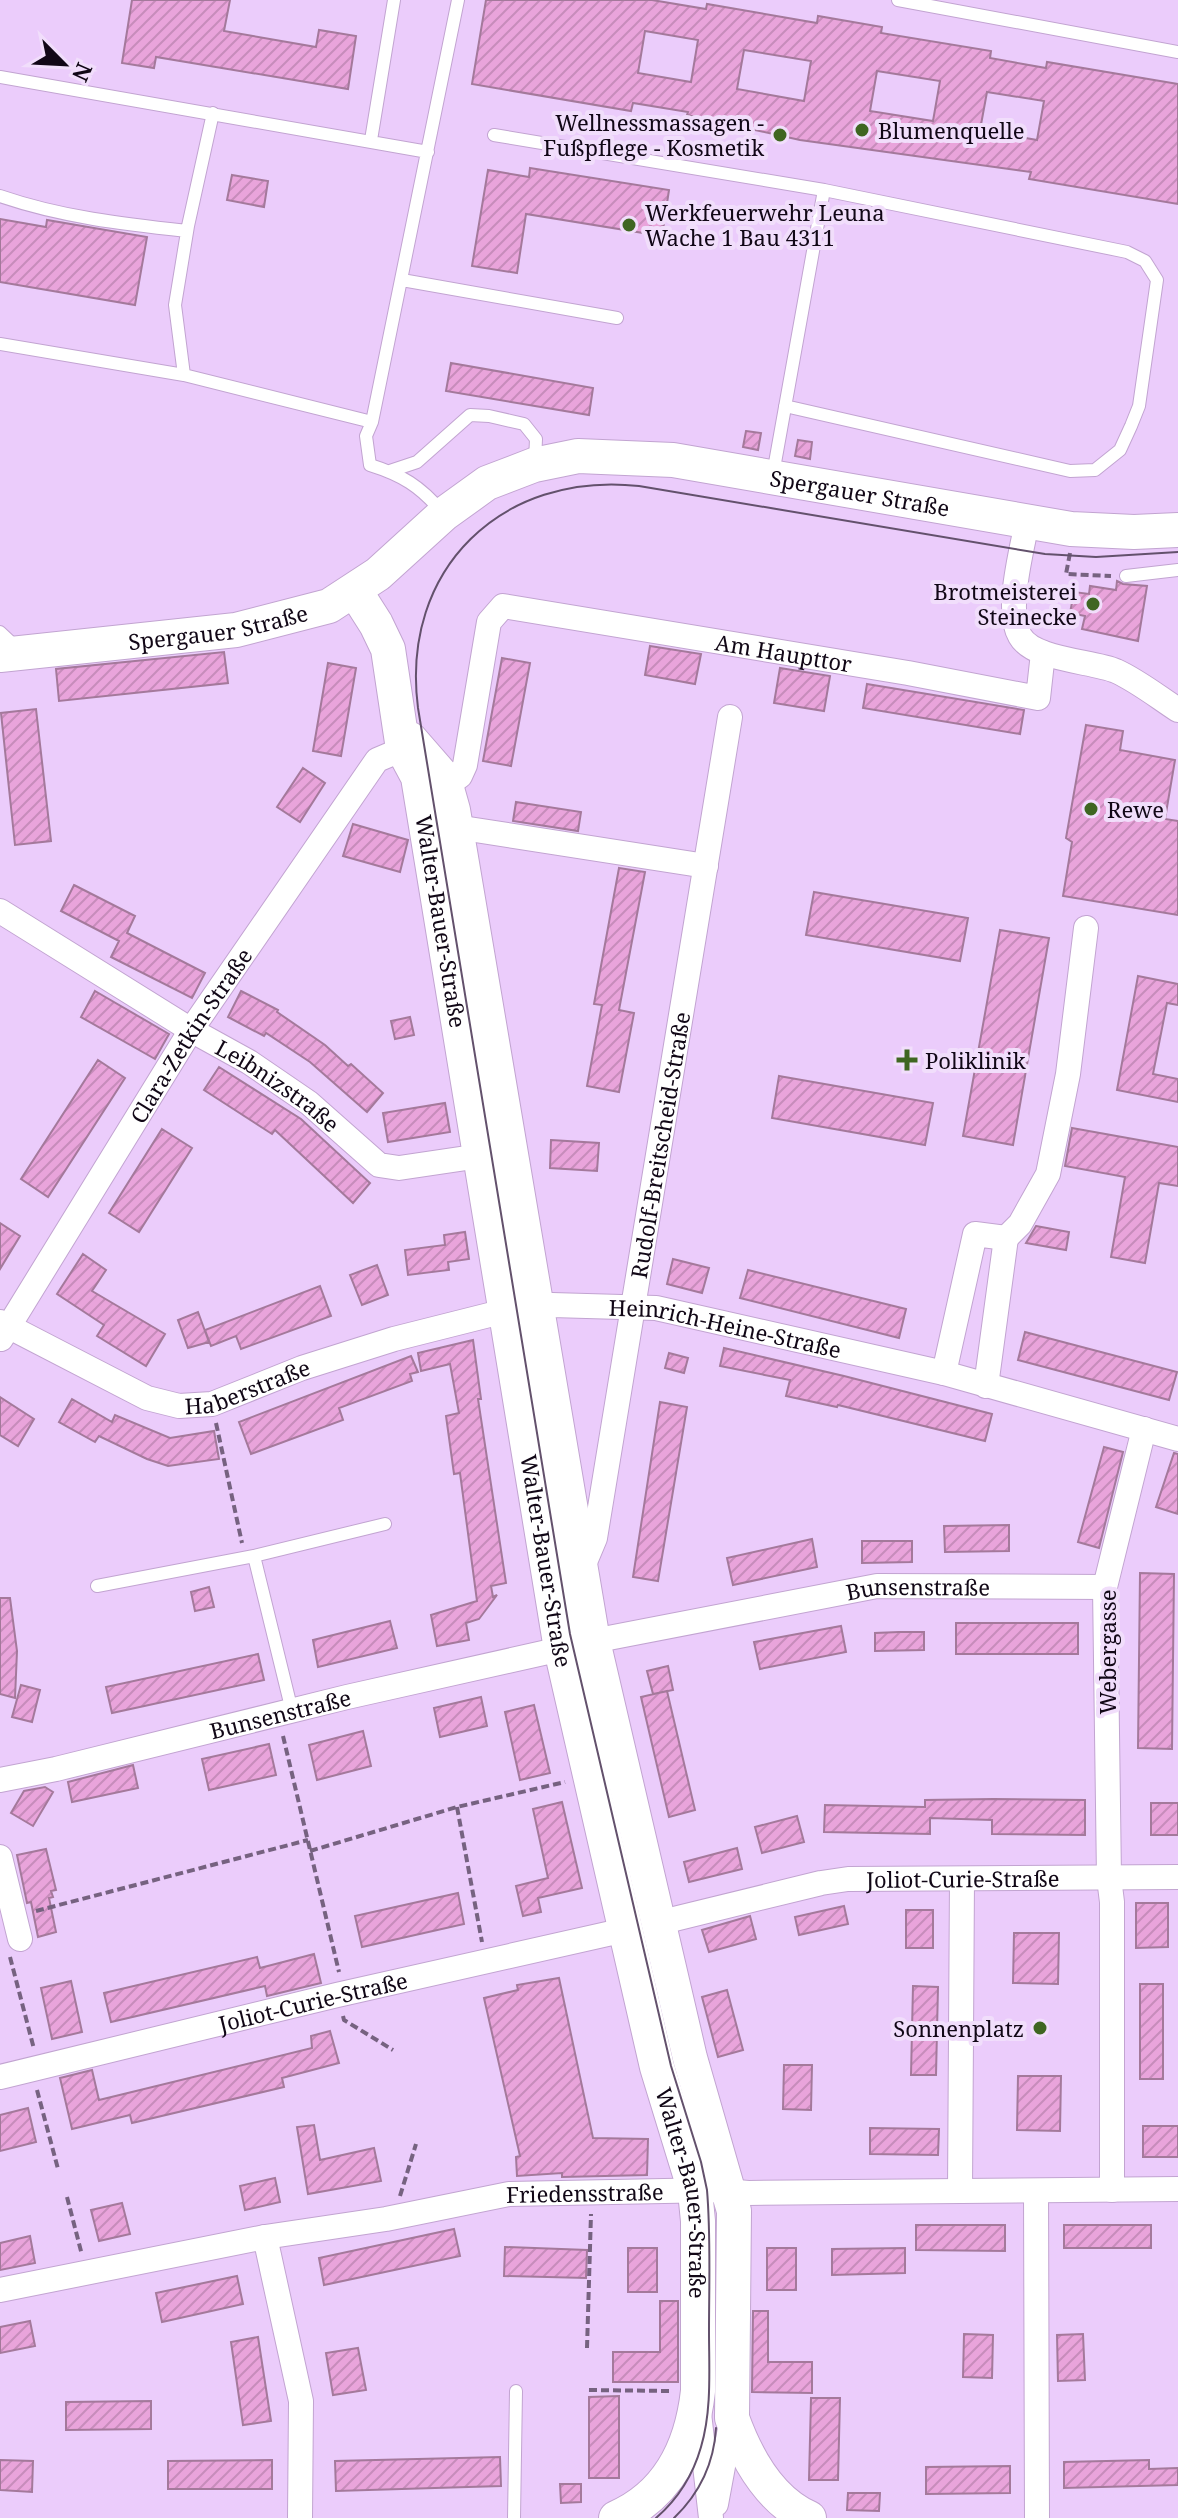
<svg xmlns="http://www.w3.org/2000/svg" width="1178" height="2518" font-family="'Noto Serif',serif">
<defs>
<pattern id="building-hatch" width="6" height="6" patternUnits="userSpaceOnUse" patternTransform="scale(2)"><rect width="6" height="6" fill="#e9a4db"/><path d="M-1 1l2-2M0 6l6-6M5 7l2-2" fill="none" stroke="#c78cbb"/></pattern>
</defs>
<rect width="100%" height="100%" fill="#ebccfb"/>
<path fill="url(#building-hatch)" stroke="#a4799b" stroke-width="2" fill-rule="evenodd" d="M132,0H230L224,31L316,47L319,30L356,36L348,89L156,57L154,68L122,63Z
M486,0H652L706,9L707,4L817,23L818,16L882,27L881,33L991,51L990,58L1046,68L1047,62L1178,84V204L1029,179L1031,172L800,140L687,115L688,112L633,103L631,111L472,84ZM645,31L698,40L691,82L638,73ZM744,50L811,61L804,101L737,89ZM877,71L940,81L933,121L870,111ZM987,92L1044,101L1037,140L980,130Z
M530,168L669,190L662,236L526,214L517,273L472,266L488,170L529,177Z
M232,175L268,181L264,207L227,200Z
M0,219L46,227L47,220L147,237L135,305L0,282Z
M451,363L593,388L589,415L446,391Z
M746,431L761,433L758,450L743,447Z
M798,440L812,442L810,459L795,456Z
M1117,581L1123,584L1147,586L1138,641L1082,629L1085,616L1070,613L1074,592L1089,594L1090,586L1116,590Z
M650,646L701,654L695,684L645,675Z
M224,652L228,683L59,701L56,669Z
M502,658L530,663L511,766L483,761Z
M328,663L356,668L341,756L313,751Z
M780,668L830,676L824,711L774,703Z
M867,684L1024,710L1020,734L863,708Z
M36,709L51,841L15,845L1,713Z
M1086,725L1123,731L1120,750L1175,760L1165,819L1178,821V915L1063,896L1072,842L1066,838Z
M303,768L325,783L300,822L277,807Z
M516,802L581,812L578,831L513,821Z
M353,824L408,840L400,872L343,856Z
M619,868L645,872L619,1010L634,1013L619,1092L587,1086L602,1005L594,1004Z
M74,885L135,916L127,933L205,973L192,998L111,957L119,941L61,911Z
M814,892L968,918L960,961L806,935Z
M1000,930L1049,938L1013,1145L963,1136Z
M1138,976L1178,984V1005L1167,1003L1153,1074L1178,1079V1102L1117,1090Z
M95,991L169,1034L155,1059L81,1017Z
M241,991L278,1010L277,1012L325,1045L348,1066L351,1064L383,1093L367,1112L310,1062L266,1033L264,1036L228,1017Z
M410,1017L414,1035L395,1039L391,1021Z
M98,1060L125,1078L48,1197L21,1179Z
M219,1067L301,1119L370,1183L353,1203L275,1130L272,1134L204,1090Z
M779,1076L933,1103L925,1145L772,1118Z
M445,1103L450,1132L388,1142L383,1113Z
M1072,1128L1178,1147V1186L1159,1183L1145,1263L1111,1257L1125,1177L1065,1166Z
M162,1129L192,1148L139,1232L109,1213Z
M551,1140L599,1143L597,1171L550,1168Z
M0,1223L20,1236L0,1269Z
M1036,1226L1069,1232L1066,1250L1026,1243Z
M465,1232L469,1259L448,1262L449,1270L408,1275L405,1250L445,1245L444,1235Z
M83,1254L106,1270L92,1291L165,1334L146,1366L97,1336L104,1325L57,1294Z
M673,1259L709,1268L702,1293L667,1284Z
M377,1265L388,1295L362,1305L350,1275Z
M748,1270L906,1309L899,1338L740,1298Z
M320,1286L331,1316L241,1349L236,1336L211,1346L205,1330Z
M198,1312L209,1342L188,1348L178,1320Z
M1025,1332L1177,1372L1169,1400L1018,1360Z
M473,1340L481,1399H478L506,1583L491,1586L493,1597L497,1595L479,1619L466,1623L469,1640L437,1646L431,1615L477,1601L460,1473L454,1474L446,1416L459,1413L450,1364L421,1371L418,1353Z
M724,1348L844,1376L992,1414L985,1441L838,1405L837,1407L786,1396L790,1380L720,1366Z
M669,1353L688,1358L684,1373L665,1368Z
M411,1356L418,1372L410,1374L412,1381L339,1408L343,1420L251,1454L239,1422Z
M0,1397L34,1419L18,1446L0,1435Z
M72,1399L112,1422L115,1415L170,1438L214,1431L219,1459L168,1466L147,1459L99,1436L95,1442L59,1422Z
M660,1402L687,1407L658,1581L633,1577Z
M1104,1447L1123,1452L1099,1548L1078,1542Z
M1174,1453L1178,1454V1514L1156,1507Z
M1009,1525V1551L945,1552L944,1526Z
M812,1539L817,1567L733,1585L727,1558Z
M862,1541H912V1562L862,1563Z
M1140,1573L1174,1574L1172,1749L1138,1748Z
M209,1587L214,1607L195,1611L191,1592Z
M0,1598H10L17,1651L15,1698L0,1694Z
M390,1621L397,1648L318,1667L313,1640Z
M956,1623H1078V1654H956Z
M841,1626L846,1652L760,1669L754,1642Z
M899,1632H924V1650L875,1651V1633Z
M258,1654L264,1680L112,1713L106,1687Z
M668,1666L673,1690L653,1694L647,1671Z
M21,1685L40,1690L32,1722L12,1717Z
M667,1691L695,1810L669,1817L641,1697Z
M481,1697L487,1726L440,1737L434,1708Z
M534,1705L550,1773L520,1780L505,1712Z
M363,1731L371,1766L317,1780L309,1745Z
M269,1744L276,1775L209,1790L202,1759Z
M133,1765L138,1788L72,1802L68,1782Z
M45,1787L53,1792L33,1826L11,1813L24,1791Z
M993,1799L1085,1800V1835L992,1834V1820L930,1818V1834L824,1832L825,1805L925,1807V1800Z
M562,1802L582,1888L538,1898L541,1912L523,1916L516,1886L548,1878L533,1809Z
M1151,1803H1178V1835H1151Z
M797,1816L804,1842L762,1853L755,1827Z
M737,1848L742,1869L689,1882L684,1862Z
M46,1849L56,1890L51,1891L53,1897L49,1898L56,1932L38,1937L31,1902L27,1903L17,1855Z
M458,1893L464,1924L362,1947L355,1916Z
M1136,1903H1168V1947L1136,1948Z
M844,1906L848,1924L799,1935L795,1917Z
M906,1910H933V1948H906Z
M750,1916L756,1939L709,1952L702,1930Z
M1014,1933H1059L1058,1984L1013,1983Z
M314,1954L321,1983L267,1996L265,1986L111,2022L104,1993L257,1957L260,1968Z
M559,1978L593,2138L648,2139L647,2175L562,2177V2173L517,2176L516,2157L520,2156L484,1998L518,1990L517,1985Z
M71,1981L82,2032L52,2039L41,1988Z
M1140,1984H1163V2079H1140Z
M913,1986L938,1987L936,2075H911Z
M727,1990L743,2050L718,2057L702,1997Z
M330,2031L339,2063L282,2078L284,2087L132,2123L130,2115L72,2129L60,2078L92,2070L99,2100L312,2048L311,2036Z
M784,2065H812L811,2110L783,2109Z
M1018,2076H1061L1060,2131L1017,2130Z
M28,2108L36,2142L0,2151V2115Z
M314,2125L320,2160L374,2148L381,2181L308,2194L297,2127Z
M1143,2126H1178V2157H1143Z
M870,2128L939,2129L938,2155L870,2154Z
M275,2178L280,2202L245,2210L240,2186Z
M122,2203L130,2234L99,2241L91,2210Z
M916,2225H1005V2251L916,2250Z
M1064,2225H1151V2248H1064Z
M454,2229L460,2256L324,2285L319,2258Z
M30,2236L35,2263L0,2270V2243Z
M505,2247L587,2250L586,2278L504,2276Z
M628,2248H657V2292H628Z
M767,2248H796V2290H767Z
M905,2248V2273L832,2275V2249Z
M237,2276L243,2304L162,2322L156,2293Z
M660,2301H678V2382H613V2352H660Z
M753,2311H768V2362H812V2393L752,2392Z
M30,2321L35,2346L0,2353V2327Z
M964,2334L993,2335L992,2378L963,2377Z
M1083,2334L1085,2380L1058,2381L1057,2335Z
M258,2337L271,2421L243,2425L231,2342Z
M358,2348L366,2390L333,2395L326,2353Z
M619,2396V2478H589V2397Z
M811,2398H840L838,2480H809Z
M151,2401V2429L66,2430V2402Z
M500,2457L501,2486L336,2491L335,2461Z
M0,2460L33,2461L32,2492L0,2490Z
M272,2460V2489H168V2461Z
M1149,2460V2469L1178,2468V2485L1064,2488V2462Z
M1010,2466V2493L926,2494V2467Z
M560,2484H581V2502L561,2503Z
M848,2493H880L879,2511L847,2510Z"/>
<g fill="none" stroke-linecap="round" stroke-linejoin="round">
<defs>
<path id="lane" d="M898,0L1178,52
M0,77L428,152
M494,135L824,190L1127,252L1145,261L1157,280L1139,406L1131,426L1120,450L1095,470L1070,471L785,406
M371,140L394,0
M0,196C61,217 123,224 187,231
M402,280L617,318
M0,344L184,375L372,422L366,436L370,465C402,475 420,486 442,512
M184,375L175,305L188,226L213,113
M372,422L458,0
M390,471L417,462L470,415L489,416L524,424L536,439L535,461
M773,474L824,190
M1126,576L1178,570
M0,632L17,648
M97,1586L254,1556
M292,1711L254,1556L385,1524
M514,2518L516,2391"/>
<g id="street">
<path d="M1027,522C1022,550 1005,611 1020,636C1033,660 1092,661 1116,671C1138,681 1158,697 1178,710"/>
<path id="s1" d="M446,786L460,776L465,765L489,622L503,606L908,673L1038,698L1043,653"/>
<path d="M456,827L706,866"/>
<path id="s2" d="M0,911L191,1030L249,1062L309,1103L379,1165L399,1168L480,1156"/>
<path id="s3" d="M0,1322L147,1398L179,1406L212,1404L302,1368L394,1339L505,1311L552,1305L656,1308L944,1373L1178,1439"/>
<path id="s4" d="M1,1339L191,1030L377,760L403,749"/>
<path d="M944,1373L975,1234L1006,1238L1020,1224L1048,1174L1068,1074L1086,928"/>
<path d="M986,1386L1006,1238"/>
<path id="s5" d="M582,1569L595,1538L730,717"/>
<path id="s6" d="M593,1641L877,1586L1105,1587"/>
<path id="s7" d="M0,1780L56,1769L347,1697L561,1649"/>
<path d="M0,1857L20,1939"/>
<path id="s8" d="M658,1923L821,1883L848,1879L1178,1877"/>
<path id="s9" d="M0,2077L337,1995L625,1930"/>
<path d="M1112,2190V1902L1109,1878L1105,1587L1144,1429"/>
<path d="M960,2191L962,1879"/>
<path d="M1036,2191L1037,2518"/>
<path d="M265,2237L301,2401L300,2518"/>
<path id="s10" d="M0,2290L265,2237L386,2219L509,2194L716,2190L748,2193L1178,2189"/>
<path d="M699,2413L711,2518"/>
<path d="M716,2504L732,2418"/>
</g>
<g id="secondary">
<path id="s11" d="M355,591L376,624L388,649L403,749L418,777L561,1649L657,2067L695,2191L698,2221V2391C692,2445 669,2495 616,2518"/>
<path id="s12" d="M0,655L236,630L329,606L378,574L444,514L487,483L534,465L578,456L673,460L1071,529L1134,532L1178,530"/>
<path d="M410,739L444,778L453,810L593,1641L690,2058L734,2211L732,2418C746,2457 769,2500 809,2518"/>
</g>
</defs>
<use href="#lane" stroke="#c2a4d1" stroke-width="14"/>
<use href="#street" stroke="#c2a4d1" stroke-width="26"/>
<use href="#secondary" stroke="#c2a4d1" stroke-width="36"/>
<path stroke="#766280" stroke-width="4" stroke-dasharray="8 4" stroke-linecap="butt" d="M1070,553L1066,574L1111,576
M216,1423L242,1543
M283,1736L339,1972
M457,1807L482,1942
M310,1851L457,1807L565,1782
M36,1911L308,1840
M10,1957L34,2049
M343,2016L344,2020L393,2050
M37,2090L58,2169
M400,2196L416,2144
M67,2197L82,2255
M587,2348L591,2214
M589,2390L671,2391"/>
<use href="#lane" stroke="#fff" stroke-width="12"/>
<use href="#street" stroke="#fff" stroke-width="24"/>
<use href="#secondary" stroke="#fff" stroke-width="34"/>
<path stroke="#63516c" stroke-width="2" d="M656,2518C678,2499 693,2475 701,2447C712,2410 709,2369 709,2331C709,2284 711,2237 707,2190L701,2162L671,2066L570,1634L418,708C400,569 502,471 639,486L1045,554L1096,557L1178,552
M674,2518C699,2494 714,2463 716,2428"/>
</g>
<g fill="#3f6621" stroke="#f1defb" stroke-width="3">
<circle cx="862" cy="130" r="8"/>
<circle cx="780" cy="135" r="8"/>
<circle cx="629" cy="225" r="8"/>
<circle cx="1093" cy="604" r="8"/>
<circle cx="1091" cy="809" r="8"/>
<path d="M903 1048h8v8h8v8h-8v8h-8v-8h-8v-8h8z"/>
<circle cx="1040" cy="2028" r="8"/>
</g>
<g text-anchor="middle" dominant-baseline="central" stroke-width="8" stroke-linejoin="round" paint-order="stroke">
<g font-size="22" fill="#110716" stroke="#f1defb" text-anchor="start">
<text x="764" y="122" text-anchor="end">Wellnessmassagen -<tspan x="764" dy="25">Fußpflege - Kosmetik</tspan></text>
<text x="878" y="130">Blumenquelle</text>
<text x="645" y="212">Werkfeuerwehr Leuna<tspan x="645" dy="25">Wache 1 Bau 4311</tspan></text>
<text x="1077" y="591" text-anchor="end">Brotmeisterei<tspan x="1077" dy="25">Steinecke</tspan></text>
<text x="1107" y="809">Rewe</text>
<text x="925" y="1060">Poliklinik</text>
<text x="1024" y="2028" text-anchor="end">Sonnenplatz</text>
</g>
<g font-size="22" fill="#110716" stroke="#f1defb">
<text stroke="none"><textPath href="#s12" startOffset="914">Spergauer Straße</textPath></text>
<text stroke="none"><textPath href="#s12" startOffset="220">Spergauer Straße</textPath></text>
<text stroke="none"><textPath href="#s1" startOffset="480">Am Haupttor</textPath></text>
<text stroke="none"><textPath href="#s11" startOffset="346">Walter-Bauer-Straße</textPath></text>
<text stroke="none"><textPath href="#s4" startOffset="358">Clara-Zetkin-Straße</textPath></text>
<text stroke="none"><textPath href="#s2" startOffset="328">Leibnizstraße</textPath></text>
<text stroke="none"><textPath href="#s5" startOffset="432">Rudolf-Breitscheid-Straße</textPath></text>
<text stroke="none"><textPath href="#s3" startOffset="762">Heinrich-Heine-Straße</textPath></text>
<text stroke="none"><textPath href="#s3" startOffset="270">Haberstraße</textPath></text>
<text stroke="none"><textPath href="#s11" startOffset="994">Walter-Bauer-Straße</textPath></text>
<text stroke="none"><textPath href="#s6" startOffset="330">Bunsenstraße</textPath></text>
<text transform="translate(1107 1652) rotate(-90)">Webergasse</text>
<text stroke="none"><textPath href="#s7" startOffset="288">Bunsenstraße</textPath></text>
<text stroke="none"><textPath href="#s8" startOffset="310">Joliot-Curie-Straße</textPath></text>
<text stroke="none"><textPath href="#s9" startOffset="322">Joliot-Curie-Straße</textPath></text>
<text stroke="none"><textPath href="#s11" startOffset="1642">Walter-Bauer-Straße</textPath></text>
<text stroke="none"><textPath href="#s10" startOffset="594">Friedensstraße</textPath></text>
</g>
</g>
<g transform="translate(64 64) rotate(114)" stroke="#f1defb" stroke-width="6" paint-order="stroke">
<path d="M0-6L14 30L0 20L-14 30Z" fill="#110716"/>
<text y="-12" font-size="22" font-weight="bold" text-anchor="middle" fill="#110716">N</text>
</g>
</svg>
